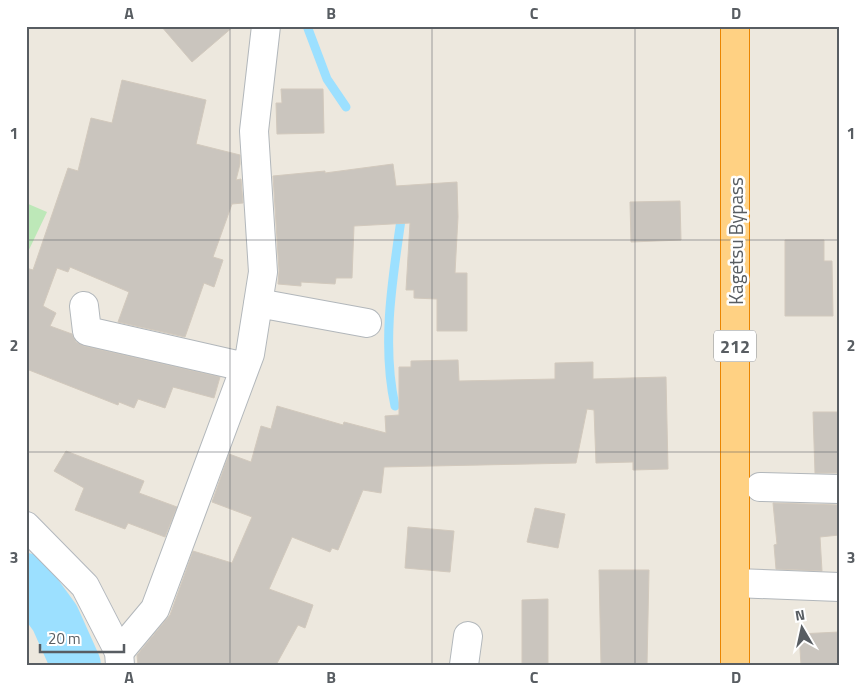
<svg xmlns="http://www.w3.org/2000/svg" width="865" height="691" font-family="'Titillium Web',sans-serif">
<rect width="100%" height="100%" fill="#ede8de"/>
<path fill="#bde8b8" d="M26,203L47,212L26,256Z"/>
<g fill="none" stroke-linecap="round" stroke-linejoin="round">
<path stroke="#9ce0ff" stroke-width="9" d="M307,26L327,79L346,107
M395,406C381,343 393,276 402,213"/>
<path stroke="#9ce0ff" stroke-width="50" d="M26,578L55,618L76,665"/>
</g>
<path fill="#cac5be" stroke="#d2c9bd" d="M161,26H234L192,62Z
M122,80L206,100L196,144L240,155V164L236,180L241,179L243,203L232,204L213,257L223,260L214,287L204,283L185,337L118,322L129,292L70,267L68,272L57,268L43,306L56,313L50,326L72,334L76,342L84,346L220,377L214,398L173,387L165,408L138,399L134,408L119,402L118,405L29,370L26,376V268L33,270L68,168L78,171L91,118L112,123Z
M281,89H323L324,133L277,134L276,103H282Z
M393,164L396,186L457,182L458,217L455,273H467V331H437V299L414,298V290H406L410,223L354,226L352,278H336L335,284L301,282V286L278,284L279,271L273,176L325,171V173Z
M680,201L681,240L631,242L630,202Z
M785,240H824V261H832L833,316H785Z
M458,360L459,381L555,379V363L593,362V379L666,377L668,469L633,470V462L596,463L594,410L587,409L576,463L384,467L381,493L363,490L338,550L332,548L330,552L292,537L269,589L313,605L305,628L298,625L276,665H138L137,655L170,615L193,551L232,563L252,517L212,502L229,454L251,462L261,426L271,429L277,406L343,425L344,422L386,433L385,416L399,415V367H411V361Z
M813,412H839V473H815Z
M66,451L144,481L139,493L177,507L165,537L128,523L125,529L75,510L84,488L54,471Z
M773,503L839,505V535L820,537L822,571L776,569L774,545L777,544Z
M535,508L565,514L558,548L527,542Z
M408,527L454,531L450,572L405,568Z
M599,570H649L647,665H601Z
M548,599V665H522V600Z
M839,632V665H801L799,634Z"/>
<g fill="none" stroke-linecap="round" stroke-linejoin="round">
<defs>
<path id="street" d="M258,303L367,323
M84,306L87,331L245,367
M760,487L839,489
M735,583L839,587
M119,652L155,609L250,354L263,272L254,131L266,26
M464,665L468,636"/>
<path id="secondary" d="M26,526L85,586L119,652L120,665"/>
<path id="highway" d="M735,26V665"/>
</defs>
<use href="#street" stroke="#b2b7bb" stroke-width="30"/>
<use href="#secondary" stroke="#b3b8be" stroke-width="30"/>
<use href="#highway" stroke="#eb8500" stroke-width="30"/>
<use href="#street" stroke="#fff" stroke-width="28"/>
<use href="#secondary" stroke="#fff" stroke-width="28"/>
<use href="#highway" stroke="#ffd183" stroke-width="28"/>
</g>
<path fill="none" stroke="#585d62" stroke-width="1" stroke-opacity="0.55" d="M230,26V665M432,26V665M635,26V665M26,240H839M26,452H839"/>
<g text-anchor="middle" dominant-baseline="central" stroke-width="5" stroke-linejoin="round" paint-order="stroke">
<rect fill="#fff" stroke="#8a8e91" stroke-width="1" x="714" y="330.5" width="42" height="31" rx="4"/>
<g font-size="18" font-weight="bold" fill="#585d62">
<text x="735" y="346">212</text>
</g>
<g font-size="19" fill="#585d62" stroke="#fff">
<text transform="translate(735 241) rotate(-90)">Kagetsu Bypass</text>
</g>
</g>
<rect width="865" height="691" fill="none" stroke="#ffffff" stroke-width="55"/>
<g transform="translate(802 628) rotate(351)" stroke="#ffffff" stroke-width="4" paint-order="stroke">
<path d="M0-4L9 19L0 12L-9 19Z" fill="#585d62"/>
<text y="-8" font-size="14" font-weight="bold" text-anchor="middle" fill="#585d62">N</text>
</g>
<path d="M40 644v8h84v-8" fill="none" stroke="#585d62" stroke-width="2.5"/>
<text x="48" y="644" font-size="15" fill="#585d62" stroke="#ffffff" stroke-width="4" paint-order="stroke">20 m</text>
<rect x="28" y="28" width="810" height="636" fill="none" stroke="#585d62" stroke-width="2"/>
<g font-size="16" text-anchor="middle" font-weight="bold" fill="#585d62">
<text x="129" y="19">A</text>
<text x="331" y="19">B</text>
<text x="534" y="19">C</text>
<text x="736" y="19">D</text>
<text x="14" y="139">1</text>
<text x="851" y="139">1</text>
<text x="14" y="351">2</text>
<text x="851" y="351">2</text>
<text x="14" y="563">3</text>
<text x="851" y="563">3</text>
<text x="129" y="683">A</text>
<text x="331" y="683">B</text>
<text x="534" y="683">C</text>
<text x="736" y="683">D</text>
</g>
</svg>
